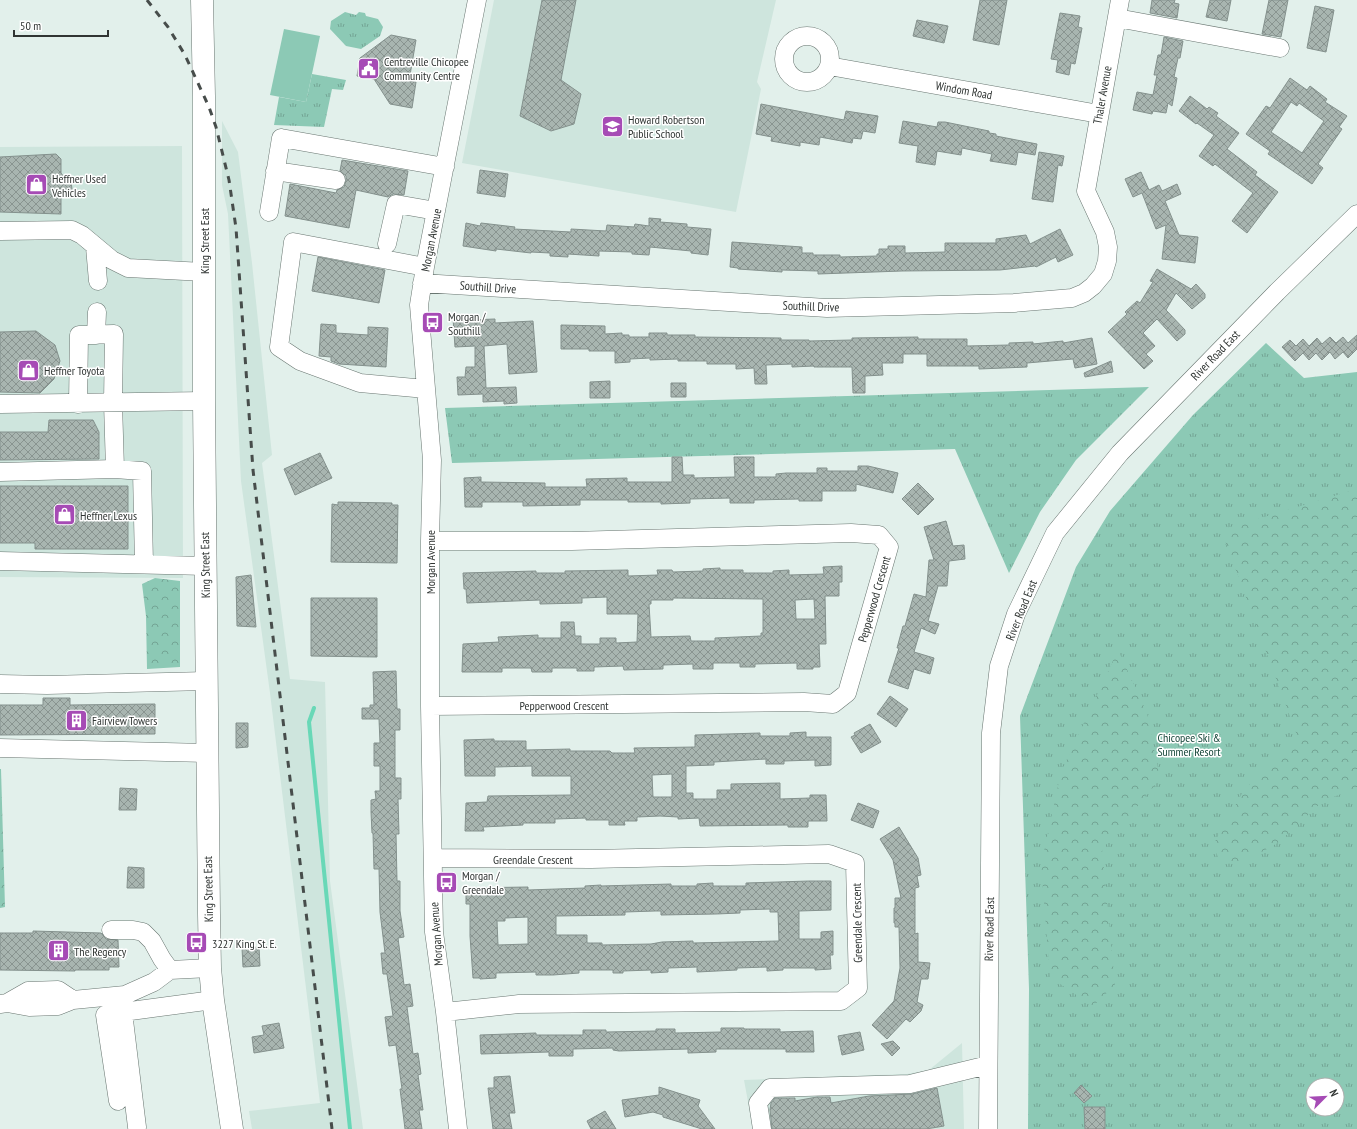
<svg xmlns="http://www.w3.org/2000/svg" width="1357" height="1129" font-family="'PT Sans Narrow',sans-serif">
<defs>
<pattern id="grass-tufts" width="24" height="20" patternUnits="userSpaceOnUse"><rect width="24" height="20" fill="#8cc9b5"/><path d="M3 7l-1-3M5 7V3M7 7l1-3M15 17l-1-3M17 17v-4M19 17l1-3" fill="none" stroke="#73a494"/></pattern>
<pattern id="forest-crowns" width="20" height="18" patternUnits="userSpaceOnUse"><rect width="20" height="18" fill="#8cc9b5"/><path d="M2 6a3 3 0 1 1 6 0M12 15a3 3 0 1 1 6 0" fill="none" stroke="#73a494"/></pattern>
<pattern id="building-cross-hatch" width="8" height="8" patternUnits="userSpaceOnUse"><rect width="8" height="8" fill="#a8b5b0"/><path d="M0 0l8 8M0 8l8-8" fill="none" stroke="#899490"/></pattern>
</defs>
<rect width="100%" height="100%" fill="#e2f0eb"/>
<path fill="#cee5dd" d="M494,0H776L757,82L761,89L736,212L462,163Z
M222,121L238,152L252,263L272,455L262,463L290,679L325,682L330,881L363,1129H252L249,1111L320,1103L270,693L241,481L228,214L222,185Z
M182,146L183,578L0,577V147Z
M962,1043L964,1129H753L744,1080L907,1074L929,1070Z"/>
<path fill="url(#grass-tufts)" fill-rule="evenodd" d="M345,12L356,15L359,12L365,13L366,16L378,19L383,27L380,36L361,49L346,46L330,29L331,21Z
M312,74L346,80L343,90L332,89L324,127L274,125L279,97L306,102Z
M1266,343L1304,378L1357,372V1129H1028L1029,989L1020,716L1076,567L1110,511L1193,415ZM1313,1085H1337V1109H1313Z
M1149,387L1076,460L1040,512L1009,573L955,449L452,463L445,408Z"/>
<path fill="url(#forest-crowns)" d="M1357,489V790L1341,794L1323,801L1279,842L1243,863L1221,864L1213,845L1244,790L1298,738L1221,530Z
M155,578L180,581V667L147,669L146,616L142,584Z
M1118,650L1147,713L1160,779L1102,849L1115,985L1093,1006L1050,977L1041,865L1061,772Z
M0,769H1L5,907L0,908Z"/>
<path fill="#8cc9b5" d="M284,29L320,36L306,102L270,95Z"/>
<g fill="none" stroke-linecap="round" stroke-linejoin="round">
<path stroke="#69d8b7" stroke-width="4" d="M314,708L309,722L350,1129"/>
</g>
<path fill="url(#building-cross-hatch)" stroke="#84918d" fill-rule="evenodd" d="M542,0H576L561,80L581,94L574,124L551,131L520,116Z
M980,0H1007L999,45L973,40Z
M1152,0H1175L1174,3L1179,4L1177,18L1150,13Z
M1210,0H1231L1227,21L1206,17Z
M1269,0H1288L1281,37L1262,34Z
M1315,6L1334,10L1326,52L1307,48Z
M1060,13L1080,16L1078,27L1082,28L1075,64L1071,63L1069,75L1056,72L1058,60L1051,59Z
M917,20L948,26L944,43L913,36Z
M391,35L416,40L409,81L416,82L412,108L390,104L374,79L357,76L360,58Z
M1164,37L1183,41L1180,58H1178L1174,77L1177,78L1172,106L1168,103L1166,113L1153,111L1152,114L1133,110L1137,92L1153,95L1157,75H1154L1158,55H1161Z
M1290,78L1307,90L1310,86L1327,99L1325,102L1347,116L1339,127L1342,129L1318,164L1323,168L1312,184L1268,154L1270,151L1246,134L1266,106L1270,108ZM1291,102L1297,106L1299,103L1324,121L1302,153L1271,132Z
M1190,96L1207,109L1209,107L1218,113L1216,116L1239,133L1227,149L1257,172L1255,175L1278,192L1247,233L1232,221L1253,193L1215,164L1213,166L1199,156L1214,135L1197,123L1196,124L1179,111Z
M761,104L844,120L846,111L878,116L875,133L863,131L861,139L853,138L852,143L820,137L819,145L800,142V146L771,141L772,137L756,134Z
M903,121L937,127L938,122H945L989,131V133L996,134V136L1037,144L1035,155L1018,152L1016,165L990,161L992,154L962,148L961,155L937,151L935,165L916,162L918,146L899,143Z
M1039,152L1064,156L1062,166L1058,165L1053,202L1032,199Z
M56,154L61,159V173L66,180H71L72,190L67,191L61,197V214L0,212V157Z
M342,160L408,171L404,195L393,194L388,197L356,190L349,228L285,216L290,184L336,193L337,190L344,187L346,181V176L340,171Z
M480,170L508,174L505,197L477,193Z
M1141,172L1149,190L1159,185L1162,191L1177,184L1181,194L1165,201L1179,235L1198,237L1195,263L1162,259L1166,225L1156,229L1142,193L1133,197L1125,179Z
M649,218L661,219L660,222L687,224V227L711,229L708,255L691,253V251L650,247L649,255L632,254V252L599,251V256L568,254V257L550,256V253L531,252V253L496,249V251L463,246L466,223L480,226L481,223L515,227L514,229L571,232V229L606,231L607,225L634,227L635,224L649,226Z
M1060,229L1073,255L1058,262L1056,257L1036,267L1035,266L1000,270L902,271L818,274V271L782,270V272L738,269V268L730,267L732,242L802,247V253H813V255H840V257L877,256V254H879V249H888V246H905V253L945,252V243H996V239L1026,235L1030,244Z
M318,257L385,270L379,303L312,291Z
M1157,269L1191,289L1196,284L1205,294V298L1192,309L1176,293L1166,310L1185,330V334L1177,341L1157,319L1143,333L1155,346L1146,354L1153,361L1144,369L1108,332L1127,314L1125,312L1137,301L1140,303L1153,282L1150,281Z
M469,317V320L495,319V323L533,321L537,372L509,374L507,344L484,346L486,388L516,387L517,403L504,404V401L483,402V394L458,395L457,377H465L466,367H475V346L455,347L453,318Z
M321,324L336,325V333L368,335V327L388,328L386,367L339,364L331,361V357L319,356Z
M561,325L605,326V334L622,333V335H629V337H649V333H667V335H695V337L781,338V340H809V341L852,340V338L918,337V339H967V346L1009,345V343L1033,342V344L1063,341V343L1092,338L1097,364L1075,368L1073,359L1027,363V367L979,369V366H927V354H903V363H882L883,375L865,376V393H853L852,367H814V366L792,367V364L766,365L767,384H755L754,368L736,369V364H707V361H678V359L650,360V358L630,359V362L615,363V351H589V349H561Z
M36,331L55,345L60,361L54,379L40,393L0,392V332Z
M1357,335V349L1348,358L1343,352L1335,359L1330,352L1322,360L1316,353L1309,360L1303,353L1295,361L1282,347L1290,340L1296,346L1303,339L1309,346L1317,338L1322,344L1330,337L1336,343L1343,337L1348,343Z
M1111,361L1113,372L1085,377L1084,373Z
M610,381V398H590V382Z
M671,383H686V397H671Z
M49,420H93L99,432V459L0,460V432H48Z
M320,453L332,478L295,495L284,469Z
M672,457H682L683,475H694V478L735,477L734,457H754V477H776V474L786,473H817V468H827V471H858V466H868L898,473L893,493L856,484V491H822V501H799V499L754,500V503H730V498L690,499V503L661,504V502H628V500H580V505L523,506V502H482V507H465L464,478L481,477V482L545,483V487H587L586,479L627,478V482H672Z
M918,483L934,499L918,515L902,499Z
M0,486H128V549H35V543H0Z
M338,502L392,503V505H398L397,563L331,562L332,504L338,505Z
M946,521L953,546L964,545L965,559L949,561L947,586H938L928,621L939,624L935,634L921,628L914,652L934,658L930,674L914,669L908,689L888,682L899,648H897L903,626H905L914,594L926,597L929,560H934L924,527Z
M842,566V582H839V596H825L826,644H819L820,667H813V669H797V663L755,664V667H740V663H713V669H693V664L663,665V669L624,670L623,666L594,667V671H577V668H552V672H532L531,668H502V672H462L463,644L499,642L498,637L538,635V638H561V622H574L575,636H581V644H600V638H616V643L637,642L638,614H607V597L582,598V603L540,604V600L467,603L466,589H464L463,573L536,571V573H565V571L628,570V576L658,575L657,570H672L673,572L703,571V569L720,568V570H743V573H773V571L789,570V575L824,574L823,567ZM673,598L763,599V633H761V636L715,638V641H691L690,636L651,637L649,604H651V600H673ZM814,599L815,619H796L795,600Z
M251,575L256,627L237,626L236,577Z
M311,598H377V657L311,656Z
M396,671L397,709H400V730H395V778H401V799H398L399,834H396L397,881H400V911L404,937L398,938L404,985L410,984L413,1006L407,1007L413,1054L418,1053L421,1074L418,1075L423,1110H419L422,1129H405L400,1089H402L396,1045L389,1046L385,1017L393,1016L387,974H383L381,953H385L380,912L379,869H374L373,833H372L371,812V800L376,799L375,791H380V766H374V743H380L379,719H362V708H370V705H374L373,672Z
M890,696L908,709L896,727L877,714Z
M43,698H70V705L155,704V734L0,735V705H43Z
M236,723H248V747L236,748Z
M870,724L881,742L861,753L851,737L855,735L854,733Z
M806,732V737H831V765L815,766V760L784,761V764H766V759L714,762V765L686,766V793H693V799H717V790H731V784L780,783V799L810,798V795H826L827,821H808V827H788V825L700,826L699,818L678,819V817L660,816L637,817V821H624L625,825H609V820H586V818L555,819V823H523V825L483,827L484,831H465L466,803L487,802L488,796L571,795V776H532V766L495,767V776H465L464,740L494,739V741H526V750L570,749V751H610L612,753H635L634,748L695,747V735L760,733V736H790V733ZM672,774V797H653L652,775Z
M120,788L137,789L136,810H119Z
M858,803L879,811L873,828L851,820Z
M899,827L918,858L921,875L917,876L919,887L915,888V934L918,933V962L930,963L928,979H921L917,1002L923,1005L921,1011L910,1022L906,1019L887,1039L872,1025L894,1001L900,968L899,927H895V923H894V908H895V898H901L893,860L880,839Z
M128,867L144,868V888H127Z
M809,881H831V910L799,911V939H821V932L833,931V955H830L831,969L815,970V968H783V970L767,971V967L737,968V970L697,972V967L668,968V972L651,973V970L623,971V973H613V970H579V973L553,975H536V972L496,973V978L480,979V978H473L470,936V904H466V888L528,887V890L585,888V886L601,885V886L671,884V886H697V884L713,883V886H746V883ZM770,909V912H778L779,941L693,943V941L662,942L651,944L602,945V943H587V935H556V916L625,915V912L655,911H661V915L716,914L740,913V910ZM528,917V944L498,945L497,921H505V918Z
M33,931L101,933L106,939L118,940L119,967H109V970H75V971L0,970V933H33Z
M259,947L260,966L243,967L242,948Z
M279,1023L284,1048L254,1053L252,1037L264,1035L262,1026Z
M721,1028H744V1029H780V1032L813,1031L814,1052H786V1049H716V1052L688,1053V1049L619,1051L613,1050V1048L573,1049V1056H549V1052L481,1054L480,1035L536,1033V1035H583V1030H606V1032L656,1031V1029H675V1033L721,1032Z
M860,1032L864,1050L842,1055L838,1036Z
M893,1041L900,1048L892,1056L881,1044Z
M510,1076L515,1113H509L512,1129H493L488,1088H494V1077Z
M1081,1085L1092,1096L1084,1103L1074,1093Z
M659,1087L700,1100L698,1106L715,1129H702L663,1117V1115L653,1112L625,1117L622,1100L659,1095Z
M937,1088L944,1126L926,1129H772L770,1110L771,1103L775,1098H795V1101L817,1097H830L831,1103L869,1096L912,1094Z
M1084,1107H1105V1129H1085Z
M605,1111L616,1129H591L587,1121Z"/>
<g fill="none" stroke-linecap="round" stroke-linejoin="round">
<defs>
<path id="minor" d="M1117,18L1280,48
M784 59a23 23 0 1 1 46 0a23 23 0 1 1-46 0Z
M829,66L1099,114
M275,171L336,180
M269,212L281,138L445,167
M0,231L72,230L82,235L112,260L128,268L204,272
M387,244L396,204L436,211
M95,247L98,281
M425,267L293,242L279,347L300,361L360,383L426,389
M422,283L827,308L1014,303L1072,298L1084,293L1093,286L1103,274L1107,261L1108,247L1105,232L1086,191L1120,0
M96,335L97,312
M0,404L204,401
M78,404L79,335L114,334L113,403L115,469
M0,472L115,469L142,471L144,564
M0,561L206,566
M0,684L47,685L206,681
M430,706L804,702L833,704L847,693L889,547L879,535L851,533L572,541H430
M0,748L207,753
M433,858L591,859L829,854L855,863L858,988L841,1001L519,1004L445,1012
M111,930H133L143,932L152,941L162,959L170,970
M7,1003L28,991L58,990L73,1000
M0,1004L7,1003L29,1007L58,1006L73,1000L125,995L154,982L170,970L210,968
M118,1101L105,1015L123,1012
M137,1127L123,1012L213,1000
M458,1129L445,1012L434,932L430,706V541L432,460L419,305L425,267L477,0
M762,1129L758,1103L770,1088L910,1084L988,1065
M988,1129L991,733L999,666L1016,614L1055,533L1120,453L1277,292L1357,214"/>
<path id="major" d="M202,0L204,96V401L209,914L210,968L213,1000L232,1129"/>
</defs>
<use href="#minor" stroke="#697671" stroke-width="19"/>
<use href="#major" stroke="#697671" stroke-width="23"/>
<use href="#minor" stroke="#fff" stroke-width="18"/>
<use href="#major" stroke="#fff" stroke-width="22"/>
<path stroke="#474d4b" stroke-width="3" stroke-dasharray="7 7" stroke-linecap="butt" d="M147,0L168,27L185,55L209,107L216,127L229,180L236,228L253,470L332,1129"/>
</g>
<defs>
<symbol id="civic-square" viewBox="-11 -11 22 22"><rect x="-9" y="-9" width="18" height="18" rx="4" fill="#a64bb5" stroke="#fff"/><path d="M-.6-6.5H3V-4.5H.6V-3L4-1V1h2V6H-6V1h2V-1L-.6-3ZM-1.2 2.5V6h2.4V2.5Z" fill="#fff"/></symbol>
<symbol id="school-square" viewBox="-11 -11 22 22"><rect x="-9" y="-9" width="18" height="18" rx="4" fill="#a64bb5" stroke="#fff"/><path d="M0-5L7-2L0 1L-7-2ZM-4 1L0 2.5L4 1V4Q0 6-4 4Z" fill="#fff"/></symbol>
<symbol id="shop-square" viewBox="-11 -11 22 22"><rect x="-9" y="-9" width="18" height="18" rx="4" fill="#a64bb5" stroke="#fff"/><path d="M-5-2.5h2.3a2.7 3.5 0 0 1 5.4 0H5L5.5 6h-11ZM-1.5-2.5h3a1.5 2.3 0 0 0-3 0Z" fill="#fff"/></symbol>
<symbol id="bus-square" viewBox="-11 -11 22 22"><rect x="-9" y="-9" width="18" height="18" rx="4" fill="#a64bb5" stroke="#fff"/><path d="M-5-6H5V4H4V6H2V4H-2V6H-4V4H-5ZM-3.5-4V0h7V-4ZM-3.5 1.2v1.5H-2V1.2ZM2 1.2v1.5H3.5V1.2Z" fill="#fff"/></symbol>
<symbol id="building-square" viewBox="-11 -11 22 22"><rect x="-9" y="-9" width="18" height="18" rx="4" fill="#a64bb5" stroke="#fff"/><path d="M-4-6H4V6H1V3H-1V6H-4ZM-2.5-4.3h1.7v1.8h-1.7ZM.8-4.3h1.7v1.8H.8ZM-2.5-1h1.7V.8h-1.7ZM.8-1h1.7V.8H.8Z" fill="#fff"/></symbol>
</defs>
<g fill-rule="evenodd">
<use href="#civic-square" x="356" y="56" width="25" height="25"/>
<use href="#school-square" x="600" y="114" width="25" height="25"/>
<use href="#shop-square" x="24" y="172" width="25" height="25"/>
<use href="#bus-square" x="420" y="310" width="25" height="25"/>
<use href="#shop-square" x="16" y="358" width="25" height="25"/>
<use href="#shop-square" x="52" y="502" width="25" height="25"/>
<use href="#building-square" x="64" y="708" width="25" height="25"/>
<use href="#bus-square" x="434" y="870" width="25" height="25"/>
<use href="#bus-square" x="184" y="930" width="25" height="25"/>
<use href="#building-square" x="46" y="938" width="25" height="25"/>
</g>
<g text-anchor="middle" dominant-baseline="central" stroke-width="3" stroke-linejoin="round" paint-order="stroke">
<g font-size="12" fill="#303533" stroke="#fff" text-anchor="start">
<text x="384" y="61">Centreville Chicopee<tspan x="384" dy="14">Community Centre</tspan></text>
<text x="628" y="119">Howard Robertson<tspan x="628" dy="14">Public School</tspan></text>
<text x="52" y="178">Heffner Used<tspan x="52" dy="14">Vehicles</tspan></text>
<text x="448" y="316">Morgan /<tspan x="448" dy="14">Southill</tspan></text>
<text x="44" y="370">Heffner Toyota</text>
<text x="80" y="515">Heffner Lexus</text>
<text x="92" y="720">Fairview Towers</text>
<text x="462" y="875">Morgan /<tspan x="462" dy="14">Greendale</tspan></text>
<text x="212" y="943">3227 King St. E.</text>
<text x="74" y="951">The Regency</text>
</g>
<g font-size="12" fill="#303533" stroke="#fff">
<text transform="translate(964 90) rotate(10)">Windom Road</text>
<text transform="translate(1102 95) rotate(-80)">Thaler Avenue</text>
<text transform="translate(431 240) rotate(-79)">Morgan Avenue</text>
<text transform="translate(204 241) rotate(-90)">King Street East</text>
<text transform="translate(488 287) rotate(4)">Southill Drive</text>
<text transform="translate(811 306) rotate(2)">Southill Drive</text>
<text transform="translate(1215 355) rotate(-46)">River Road East</text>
<text transform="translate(430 562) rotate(-90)">Morgan Avenue</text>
<text transform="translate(205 565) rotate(-91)">King Street East</text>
<text transform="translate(874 599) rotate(-74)">Pepperwood Crescent</text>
<text transform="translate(1021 610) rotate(-68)">River Road East</text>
<text x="564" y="705">Pepperwood Crescent</text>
<text x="533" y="859">Greendale Crescent</text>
<text transform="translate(208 889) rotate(-91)">King Street East</text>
<text transform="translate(857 923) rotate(-91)">Greendale Crescent</text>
<text transform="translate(989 929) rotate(-89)">River Road East</text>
<text transform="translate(436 934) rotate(-94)">Morgan Avenue</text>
</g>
<g font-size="12" fill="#18483b" stroke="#fff">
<text x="1189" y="737">Chicopee Ski &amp;<tspan x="1189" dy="14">Summer Resort</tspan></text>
</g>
</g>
<g transform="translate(1325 1097) rotate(66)"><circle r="19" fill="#ffffff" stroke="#acaead"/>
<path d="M0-3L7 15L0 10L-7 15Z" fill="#a64bb5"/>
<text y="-6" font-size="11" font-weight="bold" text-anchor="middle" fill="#303533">N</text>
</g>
<path d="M14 30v6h94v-6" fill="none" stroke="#303533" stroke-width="2"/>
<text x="20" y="30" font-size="12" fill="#303533" stroke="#ffffff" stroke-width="3" paint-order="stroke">50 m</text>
</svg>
